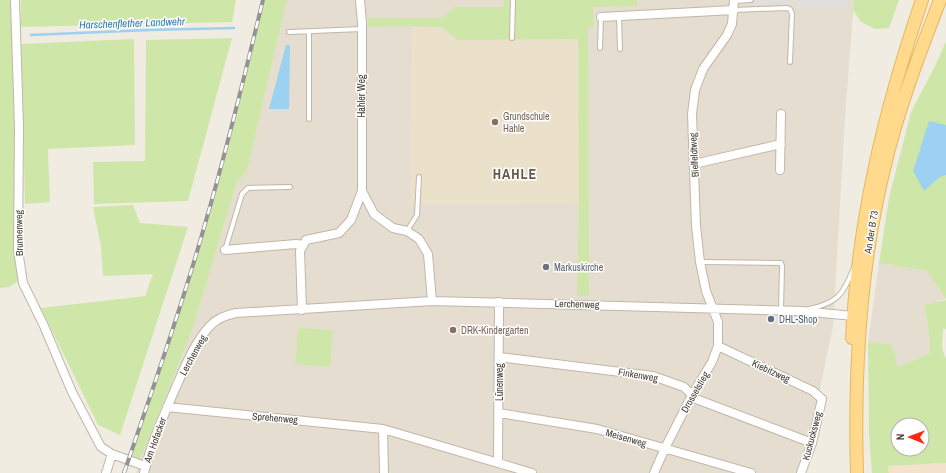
<svg xmlns="http://www.w3.org/2000/svg" width="946" height="473" font-family="'Archivo Narrow',sans-serif">
<rect width="100%" height="100%" fill="#f1ece2"/>
<path fill="#e5ded0" d="M287,0H854L845,118L833,327L808,446L796,473H136L140,460L192,331L237,182L247,171Z
M879,263L927,271L946,299L924,306L929,333L930,353L898,367L892,346L868,342Z"/>
<path fill="#f5e2cc" d="M946,463V473H889L888,466Z"/>
<path fill="#ebe1cb" d="M412,26L443,28L457,40L578,39L579,203L410,204Z"/>
<path fill="#cee7a9" fill-rule="evenodd" d="M0,0H12L16,96L13,243L22,279L9,287L0,288Z
M21,0H236L232,22L21,27Z
M265,0H287L247,171L237,182L192,331L140,460L131,456C157,378 184,301 207,223C228,149 247,74 265,0Z
M504,0H637V6L593,7L594,27H588L589,296H577L579,203L578,39L457,40L442,27L412,26L368,27V18H441L455,7H503Z
M854,0H899L889,28L875,29L861,22L853,10Z
M232,38L188,201L94,204L93,162L145,161L146,40Z
M134,39L135,145L48,149L50,202L25,204L21,44Z
M946,41V299L927,271L879,263L889,198L911,112L936,64Z
M133,205L140,223L188,227L120,435L98,425L41,308L145,296L153,274L103,276L101,247L93,207Z
M946,300V329H943C943,339 940,350 946,358V463L888,466L889,473H872L869,435L868,342L892,345L898,367L930,353L929,333L924,305ZM898,425H922V449H898Z
M298,328L333,330L330,367L295,364Z"/>
<path fill="#e1dfdb" d="M744,0H847V9H799V2L744,5Z"/>
<path fill="#9cd1f1" d="M286,45H290L289,109H269Z
M929,121L946,125V175L940,177L924,191L913,171Z"/>
<g fill="none" stroke-linecap="round" stroke-linejoin="round">
<path stroke="#9cd1f1" stroke-width="2.5" d="M31,35L150,30L234,28"/>
<defs>
<path id="lane" d="M734,1L751,0
M734,10L786,8L790,9L792,14L790,62
M619,16L620,49
M289,32L362,29
M309,32V119
M512,38L513,0
M600,48L601,17
M407,231L417,215L419,177
M225,250L242,194L248,188L290,187
M700,262L781,263L782,266L781,310
M809,309C837,303 843,295 853,270"/>
<path id="street" d="M15,0L19,127L18,250L23,283L44,326L72,392L101,447L112,454L145,466
M360,0L362,23V191L374,214L393,228L407,231L419,239L428,254L432,301
M601,17L734,10
M694,164L781,144
M780,170L781,114
M225,250L296,244L303,245
M302,310L300,251L306,240L339,233L351,220L362,191
M718,346L813,391L822,399L812,443L801,473
M499,357L653,376L684,387L696,399L812,443
M167,407L383,429L532,473
M499,413L597,429L751,473
M383,429L384,473
M498,462L499,302
M106,473L112,454
M144,473C151,443 164,415 176,387C185,367 194,343 210,326C217,318 226,315 236,313L432,301L802,311L853,316
M654,473L665,448L692,395L712,362L718,346V322L706,291L700,262L696,226L692,114L695,90L703,69L727,35L732,24L734,0"/>
<path id="primary" d="M852,338C858,220 884,111 922,0
M857,473C854,373 860,267 884,169C897,112 919,55 940,0"/>
</defs>
<use href="#lane" stroke="#c0b6a8" stroke-width="6"/>
<use href="#street" stroke="#c0b6a8" stroke-width="10"/>
<use href="#primary" stroke="#e5b75d" stroke-width="14"/>
<use href="#lane" stroke="#fff" stroke-width="4"/>
<use href="#street" stroke="#fff" stroke-width="8"/>
<use href="#primary" stroke="#ffda8d" stroke-width="12"/>
<defs>
<path id="rail" d="M124,473C153,388 183,303 207,217C228,145 245,73 263,0"/>
</defs>
<use href="#rail" stroke="#939393" stroke-width="4"/>
<use href="#rail" stroke="#fff" stroke-width="2.5" stroke-dasharray="8" stroke-linecap="butt"/>
</g>
<g fill="#8d6e63" stroke="#fff" stroke-width="1.5">
<circle cx="495" cy="122" r="4"/>
<circle cx="453" cy="330" r="4"/>
</g>
<circle fill="#6b7280" stroke="#fff" stroke-width="1.5" cx="546" cy="267" r="4"/>
<circle fill="#5c6f8a" stroke="#fff" stroke-width="1.5" cx="771" cy="319" r="4"/>
<g text-anchor="middle" dominant-baseline="central" stroke-width="3" stroke-linejoin="round" paint-order="stroke">
<g font-size="10" fill="#433c33" stroke="#fff">
<text transform="translate(361 96) rotate(-90)">Hahler Weg</text>
<text transform="translate(694 155) rotate(-93)">Bielfeldtweg</text>
<text transform="translate(871 232) rotate(-81)">An der B 73</text>
<text transform="translate(19 233) rotate(-91)">Brunnenweg</text>
<text transform="translate(577 304) rotate(2)">Lerchenweg</text>
<text transform="translate(193 355) rotate(-61)">Lerchenweg</text>
<text transform="translate(771 371) rotate(25)">Kiebitzweg</text>
<text transform="translate(638 375) rotate(10)">Finkenweg</text>
<text transform="translate(499 382) rotate(-90)">Lünenweg</text>
<text transform="translate(695 392) rotate(-60)">Drosselstieg</text>
<text transform="translate(275 418) rotate(5)">Sprehenweg</text>
<text transform="translate(812 436) rotate(-75)">Kuckucksweg</text>
<text transform="translate(626 438) rotate(16)">Meisenweg</text>
<text transform="translate(155 440) rotate(-70)">Am Hofacker</text>
</g>
<g font-size="10" fill="#785e54" stroke="#fff" text-anchor="start">
<text x="503" y="116">Grundschule<tspan x="503" dy="12">Hahle</tspan></text>
<text x="461" y="330">DRK-Kindergarten</text>
</g>
<g font-size="10" fill="#5b616d" stroke="#fff" text-anchor="start">
<text x="554" y="267">Markuskirche</text>
</g>
<g font-size="10" fill="#4e5e75" stroke="#fff" text-anchor="start">
<text x="779" y="319">DHL-Shop</text>
</g>
<g font-size="11" font-style="italic" fill="#2b7caf" stroke="#fff">
<text transform="translate(132 23) rotate(-2)">Harschenflether Landwehr</text>
</g>
<g font-size="14" font-weight="bold" letter-spacing="1" fill="#66594a" stroke="#fff">
<text x="515" y="174">HAHLE</text>
</g>
</g>
<g transform="translate(910 437) rotate(271)"><circle r="19" fill="#ffffff" stroke="#b4b1ad"/>
<path d="M0-3L7 15L0 10L-7 15Z" fill="#fd280d"/>
<text y="-6" font-size="11" font-weight="bold" text-anchor="middle" fill="#433c33">N</text>
</g>
</svg>
